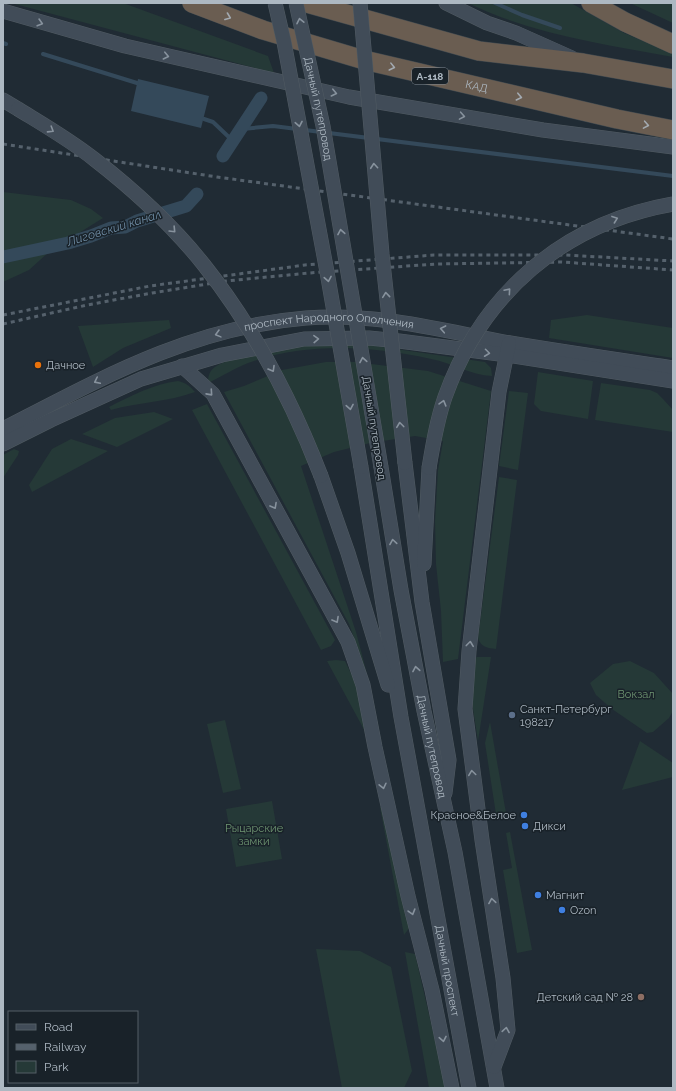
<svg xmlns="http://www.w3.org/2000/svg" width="676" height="1091" font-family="Raleway,sans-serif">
<rect width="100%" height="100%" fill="#202b34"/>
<path fill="#253937" d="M11,3H123L268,56L274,73Z
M468,3H571L624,33L673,53V57C604,44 531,34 468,3Z
M630,3H673V23Z
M3,192L71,200L91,209L103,218L50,251L29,270L3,282Z
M587,315L673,328V358L549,338L551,320Z
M169,320L171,328L123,348L93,367L78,326Z
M324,343H355L485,362L491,368L492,376C470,375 453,363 431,359C373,346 311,342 254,361C238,366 223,376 208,383C208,369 215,366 227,361L296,347Z
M326,362H355L428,371L491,391L458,659L443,662L441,611L436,564L435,521L438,470L443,441L415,436L370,443L334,452L301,466L356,632L367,674L349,624L224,392L244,386L282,370Z
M538,372L593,381L588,419L541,411L534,404Z
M178,381C186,383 190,386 195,392C168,402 139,402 111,410L109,407C131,396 153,384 178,381Z
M601,383L650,390L657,393L663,399L673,410V432L595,420Z
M509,391L528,393L518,470L499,466Z
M207,404L335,640L331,646L321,650L192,410Z
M154,412L173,419L117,447L82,434L115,418Z
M71,439L108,451L32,492L29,485L52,449Z
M14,449L19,451L18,455L3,478V455Z
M499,477L517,480L496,649C487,648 481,647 478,638Z
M477,657H491L478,741L471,696L474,659Z
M336,660L345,661L357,686L368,737L327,661Z
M630,661L654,673L673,694V711L669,718L653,732L647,733L612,709L596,695L590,683L613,664Z
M225,720L241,789L223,793L207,724Z
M490,722L506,813L496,814L485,743Z
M640,741L673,763V777L622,790Z
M272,801L282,859L236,867L226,809Z
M380,807H381L410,927L404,935Z
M510,832L532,950L517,953L503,870L512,868L506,833Z
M316,949L360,951L391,967L412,1071L404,1088H342Z
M405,952L415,954L446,1088H429Z"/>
<path fill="#34495a" d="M138,79L209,96L201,128L131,111Z"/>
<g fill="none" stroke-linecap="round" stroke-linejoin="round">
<path stroke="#34495a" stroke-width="4" d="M495,3L522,15L560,28
M3,43L6,44
M43,54L137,83
M204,119L213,122L233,141
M242,129L273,126L673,176"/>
<path stroke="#34495a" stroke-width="13" d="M223,156L261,98
M3,257L68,243L91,236L111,228L125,227L137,221L186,206L197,194"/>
<defs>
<g id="secondary">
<path d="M446,3L487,23L516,33L572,58"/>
<path d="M3,11L125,46L349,97L543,130L673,147"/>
<path d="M3,100L18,109"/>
<path d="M182,366L213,394L348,642L363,685L375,747L408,896L432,990L452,1088"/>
<path id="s1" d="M3,429C102,378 192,327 306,318C376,312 443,331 510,343C564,352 619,360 673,368"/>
<path d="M3,444L51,420L141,379L222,355L304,339L369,338L399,341L507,355L673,381"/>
<path d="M405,463L422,602L449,760L445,793"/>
<path id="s2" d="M361,467L401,717L469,1088"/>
<path id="s3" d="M381,467L401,590L424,711L455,852L497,1088"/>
<path d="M321,476L348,553L388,685"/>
<path d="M424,564L429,468"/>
<path d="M494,1067L508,1030L503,978L482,840L465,709L469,651L499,392L509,343"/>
</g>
<g id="highway">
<path id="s4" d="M192,3L263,30L364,60L617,119L673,130"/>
<path d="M307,3L479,51L583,63L673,79"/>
<path d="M591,3L625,22L673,44"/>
</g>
</defs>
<use href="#secondary" stroke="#515b63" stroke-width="15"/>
<use href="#highway" stroke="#3e484f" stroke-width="20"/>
<use href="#secondary" stroke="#414c58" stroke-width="14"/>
<use href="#highway" stroke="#6a5d51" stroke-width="19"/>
<path stroke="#55616c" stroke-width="3" stroke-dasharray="4 4" stroke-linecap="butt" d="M3,144L217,177L673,239
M3,315L150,286L305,265L434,255H565L673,261
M3,324L87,305L152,293L226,281L309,273L436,264L562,262L673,270"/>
<defs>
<g id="secondary-bridge">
<path d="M275,3L284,42L327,272L361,467"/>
<path id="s5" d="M296,3L323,126L381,467"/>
<path d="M360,3L382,254L405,463"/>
<path d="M18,109C44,125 70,140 94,159C134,190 173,226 204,265C254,328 292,401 321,476"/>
<path d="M429,468C433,444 437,420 445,397C482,293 564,223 673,204"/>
</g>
</defs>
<use href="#secondary-bridge" stroke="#515b63" stroke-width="15" stroke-linecap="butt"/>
<use href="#secondary-bridge" stroke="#414c58" stroke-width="14"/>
</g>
<defs><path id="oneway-chevron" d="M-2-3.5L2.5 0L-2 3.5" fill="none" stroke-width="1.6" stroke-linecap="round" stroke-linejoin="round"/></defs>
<g stroke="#a3aab1">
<use href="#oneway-chevron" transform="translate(228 17) rotate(21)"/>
<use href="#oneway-chevron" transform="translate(392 67) rotate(14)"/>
<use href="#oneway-chevron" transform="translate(519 97) rotate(13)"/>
<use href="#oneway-chevron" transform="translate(646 125) rotate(10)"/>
</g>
<g stroke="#87929d">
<use href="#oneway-chevron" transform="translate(300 21) rotate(-102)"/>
<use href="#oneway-chevron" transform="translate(40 23) rotate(16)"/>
<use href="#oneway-chevron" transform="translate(166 56) rotate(13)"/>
<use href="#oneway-chevron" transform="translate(334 93) rotate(13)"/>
<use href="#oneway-chevron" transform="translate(462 116) rotate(10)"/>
<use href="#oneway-chevron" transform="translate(299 124) rotate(79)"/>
<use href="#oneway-chevron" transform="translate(51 130) rotate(32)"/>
<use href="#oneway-chevron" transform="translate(374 166) rotate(-95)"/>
<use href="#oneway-chevron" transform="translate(615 219) rotate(-20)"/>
<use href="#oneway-chevron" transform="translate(173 230) rotate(46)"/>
<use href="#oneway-chevron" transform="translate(341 232) rotate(-100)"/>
<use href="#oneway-chevron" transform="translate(328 279) rotate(80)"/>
<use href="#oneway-chevron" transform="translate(508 291) rotate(-49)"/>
<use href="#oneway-chevron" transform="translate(386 295) rotate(-96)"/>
<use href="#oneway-chevron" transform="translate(443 329) rotate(-169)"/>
<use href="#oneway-chevron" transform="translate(218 334) rotate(165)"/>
<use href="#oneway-chevron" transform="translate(316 339) rotate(-2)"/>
<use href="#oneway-chevron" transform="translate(487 353) rotate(7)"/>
<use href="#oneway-chevron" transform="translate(363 360) rotate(-100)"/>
<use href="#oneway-chevron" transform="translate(272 369) rotate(60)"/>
<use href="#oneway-chevron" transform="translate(97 381) rotate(154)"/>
<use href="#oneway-chevron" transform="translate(210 393) rotate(48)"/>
<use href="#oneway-chevron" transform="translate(443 403) rotate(-74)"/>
<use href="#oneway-chevron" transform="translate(350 407) rotate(80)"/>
<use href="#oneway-chevron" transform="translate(400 425) rotate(-97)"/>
<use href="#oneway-chevron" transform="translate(274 506) rotate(61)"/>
<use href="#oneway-chevron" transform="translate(393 542) rotate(-99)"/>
<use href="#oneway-chevron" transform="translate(336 620) rotate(61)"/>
<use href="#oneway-chevron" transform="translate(470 644) rotate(-83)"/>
<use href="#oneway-chevron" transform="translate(416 669) rotate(-100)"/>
<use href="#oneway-chevron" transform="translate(472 773) rotate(-98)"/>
<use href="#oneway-chevron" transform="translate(383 786) rotate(77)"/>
<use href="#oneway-chevron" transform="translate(492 901) rotate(-99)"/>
<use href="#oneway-chevron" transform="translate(412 912) rotate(74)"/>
<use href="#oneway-chevron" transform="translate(506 1030) rotate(-81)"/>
<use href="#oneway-chevron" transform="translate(443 1039) rotate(79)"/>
</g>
<circle fill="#e8710a" stroke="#192229" stroke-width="1.5" cx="38" cy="365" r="4"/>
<circle fill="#5c6f8a" stroke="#192229" stroke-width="1.5" cx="512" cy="715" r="4"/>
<g fill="#3f7fe0" stroke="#192229" stroke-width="1.5">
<circle cx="524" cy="815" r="4"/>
<circle cx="525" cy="826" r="4"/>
<circle cx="538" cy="895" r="4"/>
<circle cx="562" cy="910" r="4"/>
</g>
<circle fill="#8d6e63" stroke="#192229" stroke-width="1.5" cx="641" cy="997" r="4"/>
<g text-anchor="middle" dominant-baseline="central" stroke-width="3" stroke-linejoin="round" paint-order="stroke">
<rect fill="#192229" stroke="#818b94" stroke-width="1" x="412" y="68" width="36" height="16" rx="3"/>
<g font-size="10" font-weight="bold" fill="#adb8c2">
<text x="430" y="76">А-118</text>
</g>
<g font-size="11" fill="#adb8c2" stroke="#192229">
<text stroke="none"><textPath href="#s4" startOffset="297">КАД</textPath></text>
<text stroke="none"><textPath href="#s5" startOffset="108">Дачный путепровод</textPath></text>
<text stroke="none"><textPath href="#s1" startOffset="348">проспект Народного Ополчения</textPath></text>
<text transform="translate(374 428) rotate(81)">Дачный путепровод</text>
<text stroke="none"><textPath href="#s3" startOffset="284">Дачный путепровод</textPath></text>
<text stroke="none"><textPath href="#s2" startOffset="511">Дачный проспект</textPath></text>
</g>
<g font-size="11" fill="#adb8c2" stroke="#192229" text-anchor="start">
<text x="46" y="365">Дачное</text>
<text x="520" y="709">Санкт-Петербург<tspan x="520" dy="13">198217</tspan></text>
<text x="516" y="815" text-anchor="end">Красное&amp;Белое</text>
<text x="533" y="826">Дикси</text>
<text x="546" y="895">Магнит</text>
<text x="570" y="910">Ozon</text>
<text x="633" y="997" text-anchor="end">Детский сад № 28</text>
</g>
<g font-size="11" fill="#6f9672" stroke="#192229">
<text x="636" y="694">Вокзал</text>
<text x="254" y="828">Рыцарские<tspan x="254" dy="13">замки</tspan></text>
</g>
<g font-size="12" font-style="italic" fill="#6f8ca4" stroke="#192229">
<text transform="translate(114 228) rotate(-17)">Лиговский канал</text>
</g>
</g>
<rect width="676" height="1091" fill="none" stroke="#adb8c2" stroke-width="8"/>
<rect x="8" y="1011" width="130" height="72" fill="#192229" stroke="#545e66"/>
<rect x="16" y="1024" width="20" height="6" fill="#414c58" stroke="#545e66"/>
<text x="44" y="1031" font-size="12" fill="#adb8c2">Road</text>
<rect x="16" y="1044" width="20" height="6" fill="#55616c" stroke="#545e66"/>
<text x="44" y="1051" font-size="12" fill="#adb8c2">Railway</text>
<rect x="16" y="1061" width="20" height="12" fill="#253937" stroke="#545e66"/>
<text x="44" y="1071" font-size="12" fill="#adb8c2">Park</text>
</svg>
